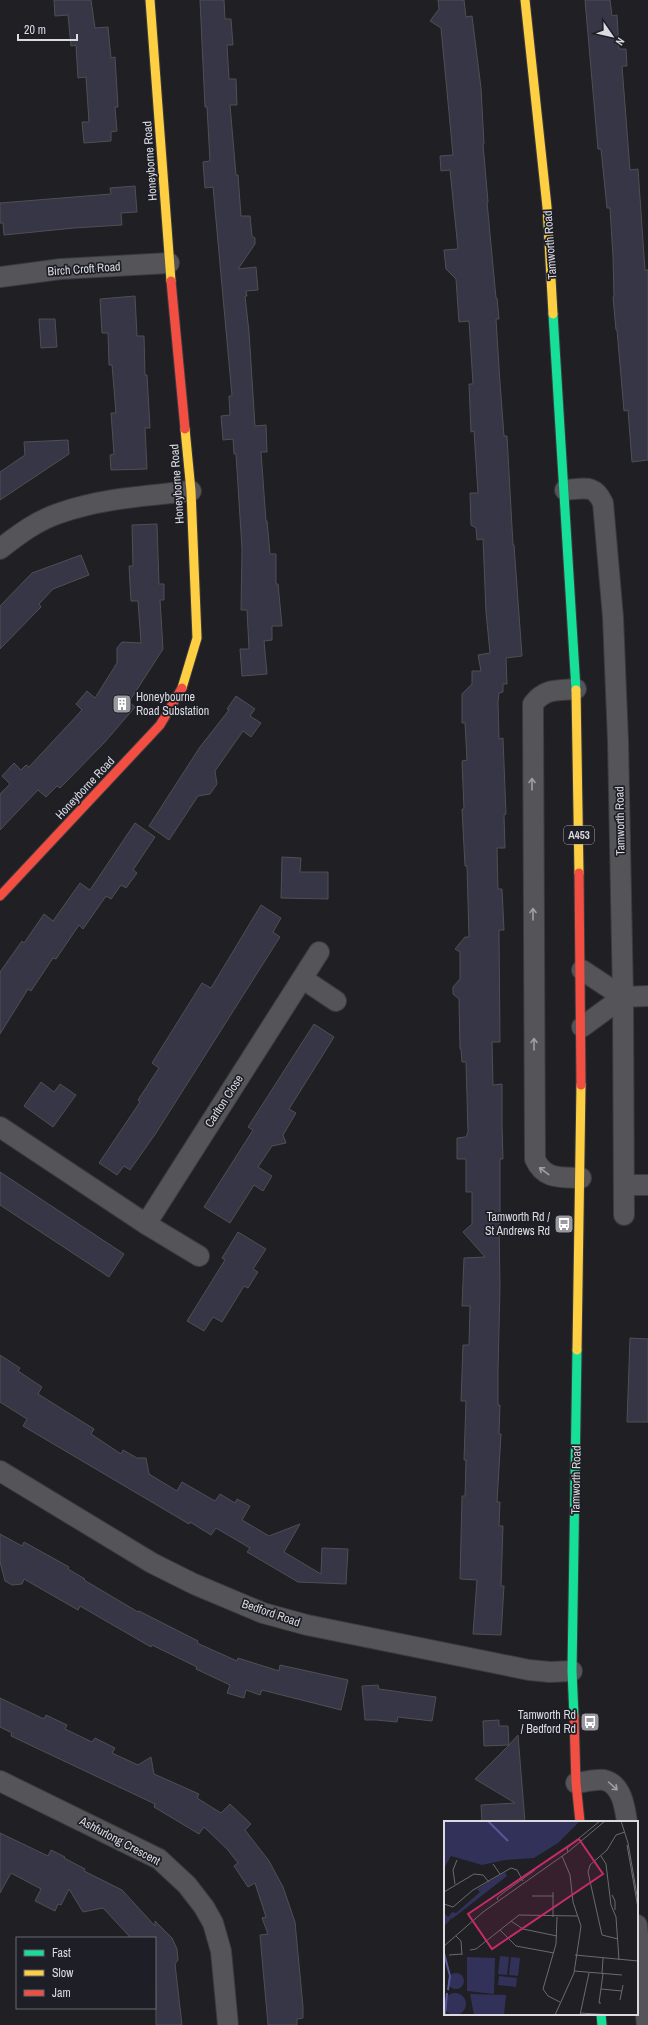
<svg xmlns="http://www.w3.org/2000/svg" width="648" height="2025" font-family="'Archivo Narrow',sans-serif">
<rect width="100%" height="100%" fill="#1f1f24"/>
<path fill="#373646" stroke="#4f4f53" d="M54,0H91L95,28L108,27L111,58L115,57L118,107H115L117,131L111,132V141L84,143L82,122H89L86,77L78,78L76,45L71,46L68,15L55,16Z
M200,0H224L225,19H231L233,45H227L229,79H236L237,105H230L236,175H238L241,216H250L252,236L255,238V244L238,269L256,267L258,290L246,291L247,296H245L249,332L255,426L266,425L267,452H261L266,521H267L270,554H276V584H278L282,626H272V640L264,641L267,674L242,676L240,649H249L247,610H241L242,549L236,454H234L233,439L223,440L221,416L230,415L229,396H232L213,187L205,188L203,162L210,161L207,107H205Z
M438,0H464L466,17L472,16L481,88L484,144H483L488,202H487L496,298H497L499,319H496L500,383L504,436H507L513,545H514L522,656L506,658L507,684H503V692L499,693L498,702L499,739L503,738L506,814L504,815L505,848H497L498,889H502L504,930H499L500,1042H492L493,1085L502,1084V1125L503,1159H500V1223H499L500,1286L498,1371V1405H500L499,1434H501L497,1502H500L499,1526H503L501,1586H504L501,1635L473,1634L477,1580L460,1579L462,1496H465L466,1460H464L466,1401H461L463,1345H469L470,1306H462L464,1258L485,1257L463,1232L472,1224V1192H466V1159H457V1138L466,1137L468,1132L466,1062H462L461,1049H460L459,999L453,994V987L460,979V952L455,949L465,937H469L467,866H465L462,809H464L462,761L467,760L465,723H462V694L472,684V671H481L478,655L490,653L486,612L483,539L477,540L476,528L471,525L470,493H478L474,431L471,432L469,384H473L469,321L459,322L456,279L446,269L444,250L458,249L450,170L441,171L440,156L453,155L441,28L430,21L439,9Z
M585,0H610L612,16L617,15L619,49H626L627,66H622L630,170L638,169L645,270H648V460L632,462L628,410L624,411L617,330H616L613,297L614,296L613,257L610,208H607L601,149H598Z
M135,186L137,212L121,213L122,225L74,228L4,235L3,223H0V203L111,194L110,188Z
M135,296L137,336H144L145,375H147L150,428H145L147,469L111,470L110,455L114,454L111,413H116L112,365H109L108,333H102L100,299Z
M39,319H55L57,347L41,348Z
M68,440L69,454L0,500V472L25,455L24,442Z
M157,524L159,584H164V600H160L163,649L129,702L135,707L104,743L60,788L57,786L46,797L38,790L0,830V794L10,784L2,776L14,763L21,770L26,765L29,767L82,710L76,704L87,691L95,698L117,663V648L122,642L141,643L138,601H131L129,566H133L132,525Z
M81,555L89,575L53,589L39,604L41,607L0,649V606L32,573Z
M236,696L255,709L250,716L261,723L251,737L243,731L215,771L217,784L210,794L198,796L169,840L149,826L200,747L229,710L227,709Z
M135,823L155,837L133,870L137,873L126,888L121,885L111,899L106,896L83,929L79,925L56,959L53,958L31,991L28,989L0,1034V972L22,941L24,943L44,914L53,921L80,883L90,890Z
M282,857L301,858L300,872H328V899L281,898Z
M261,905L281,918L273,932L280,937L156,1133L130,1170L124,1166L117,1175L99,1163L140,1102L138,1100L159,1068L152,1063L202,983L211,988Z
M314,1024L334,1037L289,1109L296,1113L283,1135L286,1143L272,1146L258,1167L272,1176L263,1191L254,1185L230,1223L204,1207L253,1130L248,1127Z
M41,1082L54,1092L60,1084L76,1095L53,1127L24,1106Z
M0,1172L124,1254L109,1277L0,1205Z
M238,1232L266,1249L253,1269L258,1272L248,1288L244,1286L222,1322L213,1317L204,1331L187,1321L225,1260L222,1258Z
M630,1338L648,1339V1422H627Z
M0,1355L20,1368L18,1371L42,1387L38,1394L94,1429L91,1434L121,1454L123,1450L137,1458H146L149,1474L177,1491L182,1482L215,1501L220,1494L235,1503L237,1499L250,1506L242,1520L269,1536L300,1524L284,1552L321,1574L322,1548L348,1549L346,1584L298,1582L247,1552L250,1548L216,1528L211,1535L190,1522L189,1524L23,1426L27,1419L0,1402Z
M0,1534L22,1546L24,1542L69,1567L68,1569L85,1579L84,1580L138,1612L139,1611L198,1641L197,1643L237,1661L238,1658L279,1671L280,1665L348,1680L341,1710L262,1690L260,1695L246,1690L244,1698L227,1693L230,1685L196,1669L197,1667L152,1645L151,1647L80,1606L78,1610L24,1579L22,1584L12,1585L5,1581L0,1562Z
M378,1685L379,1689L436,1697L432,1721L398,1717L397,1722L376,1720H365L362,1686Z
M0,1698L44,1719L46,1715L67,1725L65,1729L92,1742L95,1738L115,1748L112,1753L138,1765L151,1757L154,1774L199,1794L197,1798L221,1813L230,1804L251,1824L245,1830L269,1861L283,1887L295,1922L303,2007V2018L297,2019V2025H268L260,1935L268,1934L262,1918L266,1917L255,1883L248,1887L234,1866L238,1863L227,1849L204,1827L199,1834L154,1807L155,1804L11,1736L12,1733L0,1727Z
M499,1720V1726H508L509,1745L518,1735L525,1822H482L481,1805L515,1803L475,1779L509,1745L484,1746L483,1721Z
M0,1833L48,1856L51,1850L65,1857L64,1858L85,1869L84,1871L122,1890L155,1926V1921L172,1938L177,1949L178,1960L175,1964L182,2025H156L155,1938H131L103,1908L83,1912L69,1889L61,1905L58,1904L55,1911L35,1901L41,1889L11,1873L0,1893Z"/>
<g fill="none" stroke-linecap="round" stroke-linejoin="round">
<defs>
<path id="street" d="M0,277L61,269L169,263
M565,490C583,489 594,483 603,503L613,617L618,741L623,997L624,1215
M0,549C19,534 38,520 60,513C102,498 147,496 191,491
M576,689C556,691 545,688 533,704L535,1159C544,1180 561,1177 581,1178
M582,970L623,997L648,996
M303,979L336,1001
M582,1027L623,997
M0,1127L146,1224L199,1256
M624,1185H648
M146,1224L319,952
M0,1471L152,1563L194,1584L263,1613L307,1625L529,1670L550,1672L572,1671
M0,1781L159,1859L187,1885L204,1907L213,1923L221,1951L228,2025
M576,1783C584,1782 596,1779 604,1780C622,1784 625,1808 627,1822
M637,1925L647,2025"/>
<path id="fast" d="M553,314L576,690
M574,1716L572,1671L577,1350
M601,2014L602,2025"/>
<path id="slow" d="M150,0L171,281
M525,0L547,207L553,314
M182,688L197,638L191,491L185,429
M576,690L579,873
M577,1350L581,1085"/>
<path id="jam" d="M171,281L185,429
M579,873L581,1085
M0,896L160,725L182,688
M574,1716L576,1783L580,1822"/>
</defs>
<use href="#street" stroke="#3b3b3f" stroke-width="22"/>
<use href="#fast" stroke="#3b3b3f" stroke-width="11"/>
<use href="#slow" stroke="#3b3b3f" stroke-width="11"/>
<use href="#jam" stroke="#3b3b3f" stroke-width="11"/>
<use href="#street" stroke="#555559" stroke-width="20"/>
<use href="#fast" stroke="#16e098" stroke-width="9"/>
<use href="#slow" stroke="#ffcf43" stroke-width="9"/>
<use href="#jam" stroke="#f24e42" stroke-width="9"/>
</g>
<defs><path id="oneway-shaft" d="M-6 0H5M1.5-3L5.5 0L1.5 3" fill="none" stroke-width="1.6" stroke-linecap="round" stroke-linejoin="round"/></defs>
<g stroke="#9e9ea3">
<use href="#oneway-shaft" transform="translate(532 784) rotate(-90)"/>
<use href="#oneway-shaft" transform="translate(533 914) rotate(-90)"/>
<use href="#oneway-shaft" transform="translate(534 1044) rotate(-90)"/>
<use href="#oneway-shaft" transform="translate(544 1171) rotate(-143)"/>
<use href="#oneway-shaft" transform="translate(613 1786) rotate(42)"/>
</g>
<defs>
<symbol id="building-square" viewBox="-11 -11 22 22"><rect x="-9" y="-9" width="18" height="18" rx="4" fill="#99999e" stroke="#1d1e26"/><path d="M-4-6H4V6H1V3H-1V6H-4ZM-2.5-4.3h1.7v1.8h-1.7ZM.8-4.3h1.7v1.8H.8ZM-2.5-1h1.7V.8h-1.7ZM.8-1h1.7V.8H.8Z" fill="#fff"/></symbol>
<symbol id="bus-square" viewBox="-11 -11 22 22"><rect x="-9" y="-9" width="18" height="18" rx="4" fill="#99999e" stroke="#1d1e26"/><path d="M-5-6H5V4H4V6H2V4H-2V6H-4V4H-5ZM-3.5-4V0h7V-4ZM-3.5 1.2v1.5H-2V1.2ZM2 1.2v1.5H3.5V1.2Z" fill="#fff"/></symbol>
</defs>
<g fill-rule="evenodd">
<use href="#building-square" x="111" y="693" width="22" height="22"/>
<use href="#bus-square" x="553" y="1213" width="22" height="22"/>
<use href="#bus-square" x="579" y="1711" width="22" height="22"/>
</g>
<g text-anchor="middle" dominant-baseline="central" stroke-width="3.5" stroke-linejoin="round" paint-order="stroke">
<rect fill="#1d1e26" stroke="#a1a2a8" stroke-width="1" x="564" y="826" width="30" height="18" rx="3"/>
<g font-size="11" font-weight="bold" fill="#dadae0">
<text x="579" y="835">A453</text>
</g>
<g font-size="12" fill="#dadae0" stroke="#1d1e26">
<text transform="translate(150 161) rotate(-94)">Honeyborne Road</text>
<text transform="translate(550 245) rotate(-94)">Tamworth Road</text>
<text transform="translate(84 269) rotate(-4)">Birch Croft Road</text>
<text transform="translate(177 484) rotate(-94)">Honeyborne Road</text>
<text transform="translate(85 788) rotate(-47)">Honeyborne Road</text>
<text transform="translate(620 821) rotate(-91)">Tamworth Road</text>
<text transform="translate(224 1101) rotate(-57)">Carlton Close</text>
<text transform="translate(576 1480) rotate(-89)">Tamworth Road</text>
<text transform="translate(271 1613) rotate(19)">Bedford Road</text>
<text transform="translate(120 1841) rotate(28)">Ashfurlong Crescent</text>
</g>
<g font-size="12" fill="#dadae0" stroke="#1d1e26" text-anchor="end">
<text x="136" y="697" text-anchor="start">Honeybourne<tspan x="136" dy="14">Road Substation</tspan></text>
<text x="550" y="1217">Tamworth Rd /<tspan x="550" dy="14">St Andrews Rd</tspan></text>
<text x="576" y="1715">Tamworth Rd<tspan x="576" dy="14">/ Bedford Rd</tspan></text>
</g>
</g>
<g transform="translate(444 1821)">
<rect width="194" height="194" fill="#1f1f24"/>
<path d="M0,0H136L114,22L90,37L61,39L38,44L7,35L0,47ZM61,51L63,55L8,98L5,96L7,98L0,105V92L4,96L8,91L12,92L36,71L33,68ZM56,135L65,136L63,154L54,153ZM23,136L51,137L50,173L23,170ZM67,136L76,137L74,155L65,154ZM4 160a8 8 0 1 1 16 0a8 8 0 1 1-16 0ZM55,155L73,157L72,166L54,164ZM0 183a11 11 0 1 1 22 0a11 11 0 1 1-22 0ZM26,173L62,174L60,194H30Z" fill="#323159"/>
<path fill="none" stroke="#58569b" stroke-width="2" d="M44,0L64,20M0,132L6,155L4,169M1,194L3,172"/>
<path fill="none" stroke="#6a6a6f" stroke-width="1" d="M177,0L184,22L194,80M183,24L194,87M124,31L123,27L156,0L159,1M157,35L162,43L167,84L172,96L175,139M49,43L56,53M11,63L9,49L13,39M0,71L30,53L39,54L45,61M109,71V96M168,74L171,80V89M88,75H109M54,79L53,77L59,72L91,49M0,83L9,86L29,69L67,47L73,49L79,60M113,96L112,123L99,168L104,175L116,181M67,100L79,108L113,115M56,109L72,125L110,132M12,115L17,120L18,134M174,118L158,114L144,51L146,44L163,29L172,14L181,11M0,125L39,91L124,31L161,0M26,129L32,128L75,94L133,95M5,134L18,133M131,134L194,140M130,150L178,154M158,153L159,137M157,168L178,170M176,179L179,164M157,182H155L159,153M136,192L170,194M111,194L130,152L137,105L129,81L126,54L118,35M136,194L145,152"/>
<path fill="#c42b68" fill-opacity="0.15" stroke="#c42b68" stroke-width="2" d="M135,18L159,53L48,128L24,93Z"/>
<rect width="194" height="194" fill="none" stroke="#dadae0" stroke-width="2"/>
</g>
<rect x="16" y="1937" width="140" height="72" fill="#1d1e26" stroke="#696970"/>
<rect x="24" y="1950" width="20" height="6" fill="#16e098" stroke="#696970"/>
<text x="52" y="1957" font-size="12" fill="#dadae0">Fast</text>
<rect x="24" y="1970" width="20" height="6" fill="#ffcf43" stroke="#696970"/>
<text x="52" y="1977" font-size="12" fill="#dadae0">Slow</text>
<rect x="24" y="1990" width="20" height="6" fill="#f24e42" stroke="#696970"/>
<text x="52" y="1997" font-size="12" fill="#dadae0">Jam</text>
<g transform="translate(612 36) rotate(124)" stroke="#1d1e26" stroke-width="3" paint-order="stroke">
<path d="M0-3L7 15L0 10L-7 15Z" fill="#dadae0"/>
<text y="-6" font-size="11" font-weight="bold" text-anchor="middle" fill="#dadae0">N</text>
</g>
<path d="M18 34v6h59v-6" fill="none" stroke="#dadae0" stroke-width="2"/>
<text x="24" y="34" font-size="12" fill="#dadae0" stroke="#1d1e26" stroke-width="3" paint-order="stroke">20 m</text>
</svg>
